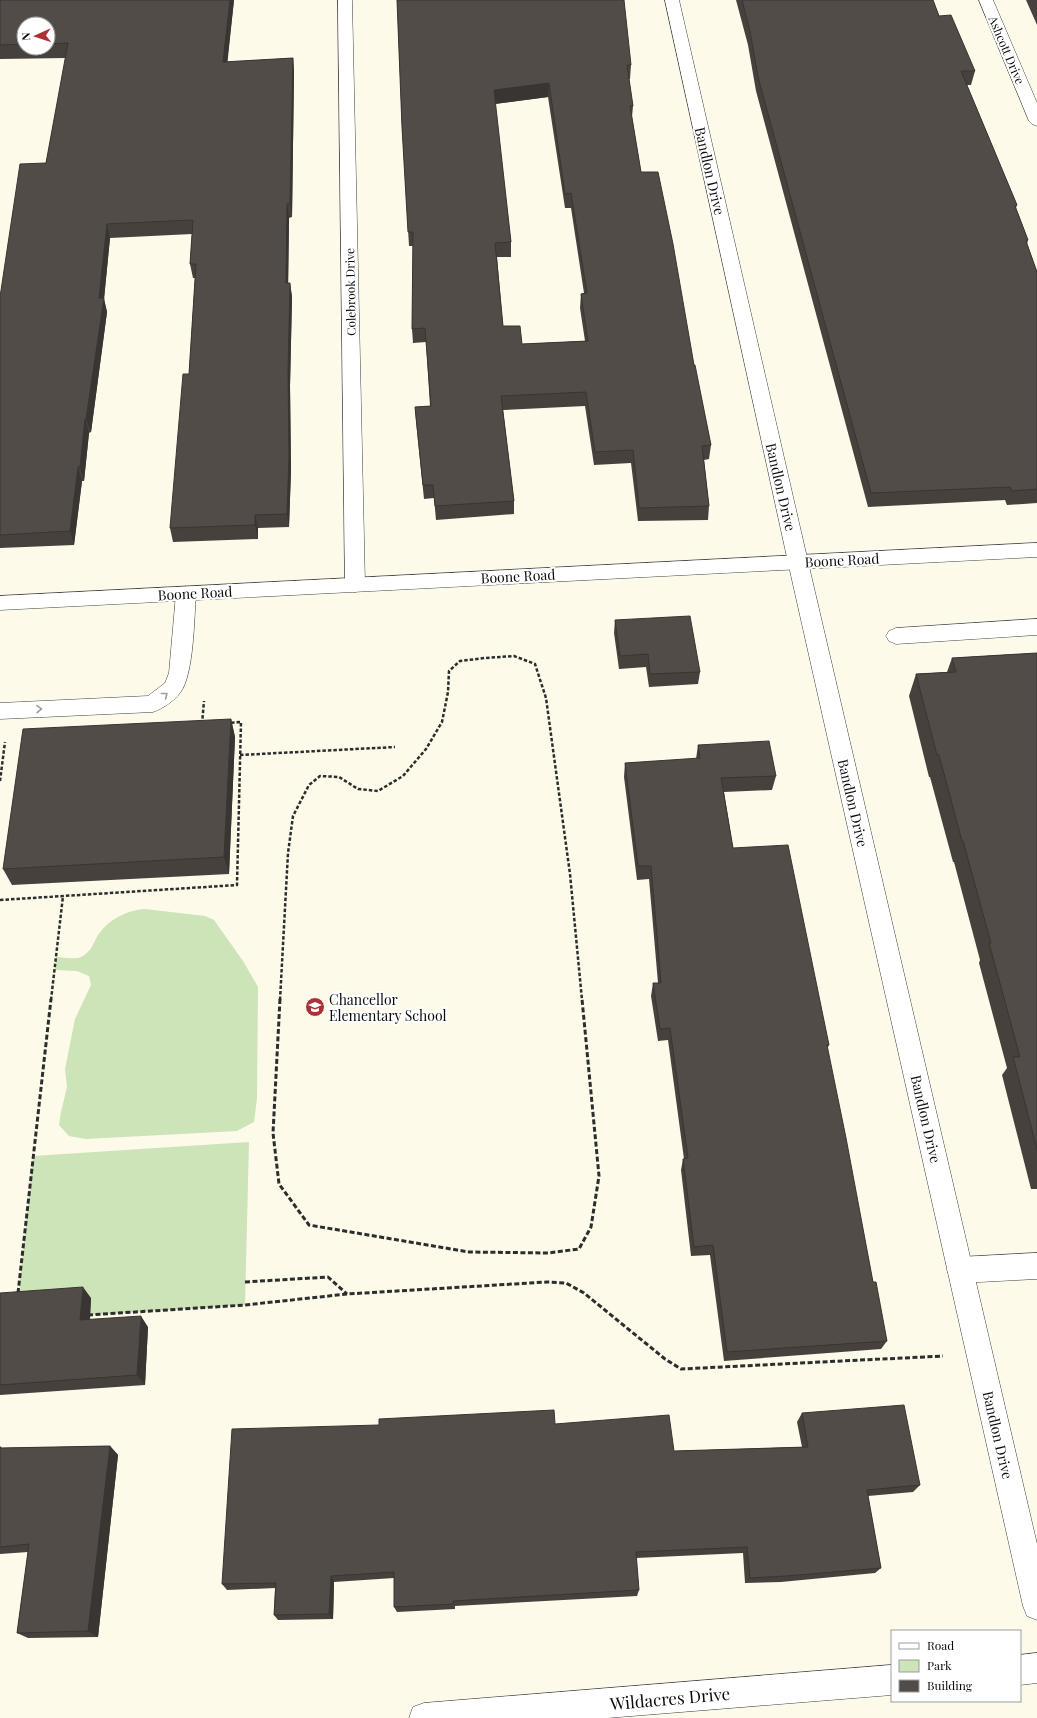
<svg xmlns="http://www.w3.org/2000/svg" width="1037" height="1718" font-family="'Playfair Display',serif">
<rect width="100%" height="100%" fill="#fdfaea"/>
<path fill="#cde3b8" d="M145,909L205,916L214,920L243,961L258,987L257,1098L254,1122L237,1131L86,1139L69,1136L59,1125L61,1112L67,1087L65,1069L75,1019L91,985L89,976L77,971L55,970L56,957C63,957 75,960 81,957C91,952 93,944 98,935C109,919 127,910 145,909Z
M249,1142L245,1305L16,1320L33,1156Z"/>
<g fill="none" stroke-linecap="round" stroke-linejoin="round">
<defs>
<path id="service" d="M186,587L193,589L196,594C194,618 194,675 180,693C174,701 162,709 153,712L0,719V703L148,696L165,683L169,673L176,594L179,589Z
M1037,619V635L896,644L889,641L886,636L889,631L896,628Z
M1037,1253V1279L960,1283L951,1279L947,1270L951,1261L960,1257Z"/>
<path id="minor" d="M338,0H352L365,585L362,590L355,592L348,590L345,585Z
M665,0H679L808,562L1037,1544V1620L1027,1616L1023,1606L788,562Z
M979,0H993L1037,103V126L1032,124L1029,121Z
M1037,1653V1683L1020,1685V1655Z
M892,1665V1695L607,1718H409L413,1707L424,1703Z"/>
<path id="tertiary" d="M1037,543V557L0,610V596Z"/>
</defs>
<use href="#service" stroke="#3e3e3e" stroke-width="1"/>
<use href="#minor" stroke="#3e3e3e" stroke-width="1"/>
<use href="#tertiary" stroke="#3e3e3e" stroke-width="1"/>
<path stroke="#2d2d2d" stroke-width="2.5" stroke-dasharray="3.5 2" stroke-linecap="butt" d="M202,724L204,701
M240,755L395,747
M0,781L5,742
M0,900L237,885L241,722L228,723
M51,1000L63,896
M280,1000L288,853L293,816L309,785L320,776L339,777L358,789L378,791L403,776L426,749L442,722L448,692L449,671L460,661L485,658L514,656L535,664L546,698L570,874L582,1000"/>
<path stroke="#2d2d2d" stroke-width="3" stroke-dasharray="5 2.5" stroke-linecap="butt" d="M280,999L273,1133L279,1184L309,1225L469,1252L548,1253L579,1249L591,1227L599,1176L582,999
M245,1282L328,1277L347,1294
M18,1293L51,999
M88,1315L245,1305L347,1294L547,1282L566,1283L584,1293L665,1359L681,1369L943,1356"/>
<use href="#service" fill="#fff" fill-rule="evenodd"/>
<use href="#minor" fill="#fff" fill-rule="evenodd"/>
<use href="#tertiary" fill="#fff" fill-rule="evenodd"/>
</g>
<path fill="#47413e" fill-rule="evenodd" d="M0,0H234L227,62L293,58L294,72L292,217L289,218L288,283H290L292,297L290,386L291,470L289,527L258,528V539L173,542L170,528L189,374L195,278H193L190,264L192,234L110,238L104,299L107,312L91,432L89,433L84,481H82L74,545L0,548V297L46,163L66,58L0,59ZM24,24H48V48H24Z
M397,0L631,65L630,79H629L633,106L632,117L641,172L694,365L711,445L709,459L704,460L709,506L708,520L638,521L631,463L594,465L585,406L503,410L514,501V514L436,520L434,498L424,499L416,421L415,407L430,406L426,342L413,343L412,329L413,246H409L402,127ZM548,97L565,208H571L584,293L581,294L580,308L585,341L522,344L503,326L497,257H511V242L495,104Z
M736,0H933L939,16L975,71L971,85H967L1017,205L1016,208L1028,240L1027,244L1037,272V503L1007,505L1005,500L868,507L756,91L748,45Z
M1026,0H1037V25Z
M615,620L700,672L698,684L649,687L646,667L619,669L614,633Z
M1037,653V1189H1031L1002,1075L1007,1068L979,963L980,960L954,862H953L930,777H929L909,696L916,674L947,672L952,658Z
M231,719L235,737L229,874L12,885L3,869Z
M698,745L776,776L772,790L724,792L733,848L829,1045L827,1049L873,1282L887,1341L881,1349L724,1361L710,1255L691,1256L681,1170L683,1159H684L668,1040L658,1041L651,996L653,983H658L649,879L637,880L624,777L625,763L696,759Z
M0,1293L91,1298L90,1320L148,1327L145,1385L0,1395Z
M802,1413L920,1485L913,1492L868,1496L881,1568L875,1573L781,1582L745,1583L743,1553L636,1558L639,1590L637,1596L455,1606V1609L397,1612L394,1607V1578L334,1582L333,1619L278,1620L274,1615L275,1588L227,1590L222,1584L555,1424L674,1451L802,1447L797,1422Z
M0,1446L2,1448L110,1446L118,1455L98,1637L28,1638L17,1633L28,1552L0,1554Z"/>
<path fill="#393532" d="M230,0H234L226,76L223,62Z
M293,58L294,72L292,217L290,203Z
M549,83L548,97L494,104V90Z
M287,204L289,218L288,297L286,283Z
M107,224L110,238L104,299L107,312L91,432L86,419Z
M290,283L292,297L290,386L291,470L289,527L287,514L288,372Z
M85,419L89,433L84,481L80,467Z
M78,467L82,481L74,545L70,531Z
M255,515L258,528V539L255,525Z
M231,719L235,737L229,874L224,857Z
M83,1287L91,1298L89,1331L80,1320Z
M141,1316L148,1327L145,1385L137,1375Z
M110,1446L118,1455L98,1637L88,1631Z
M331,1576L334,1582L333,1619L329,1614Z"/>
<path fill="#524c48" stroke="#393532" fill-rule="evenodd" d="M0,0H230L223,62L293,58L290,203L287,204L286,283H290L288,372L289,457L287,514L255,515V525L170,528L183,374H189L196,264H190L193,220L107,224L99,298H104L86,419H85L80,467H78L70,531L0,535V297L20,164L46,163L68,43L48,44V24H24V44L0,45Z
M397,0H624L631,65H627L633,106H630L641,172H658L673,244L694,365H695L711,445L702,446L709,506L639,508L633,450L595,452L586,392L501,396L514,501L435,506L433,485H423L415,407L431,406L425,328L412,329L413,232H408L402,127ZM549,83L565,194L571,193L587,293L581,294L588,341L522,344L520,326H503L495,243L511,242L494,90Z
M742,0H933L939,16L951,15L975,71H961L1017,205L1015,206L1028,240L1026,241L1037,272V489L1012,491L1010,487L871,493L758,77L750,31Z
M690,616L700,672L650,674L648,654L620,656L615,620Z
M1037,653V1149L1013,1057H1020L989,943H991L963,841H962L939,755H937L916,674L956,672L952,658Z
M231,719L224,857L3,869L23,729Z
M769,741L776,776L721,778L733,848L788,845L829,1045H827L846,1138L873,1282H876L887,1341L727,1352L713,1245L694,1247L683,1159L688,1158L670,1028L660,1029L653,983H661L651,866H638L625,763L700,758L698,745Z
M83,1287L80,1320L141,1316L137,1375L0,1385V1293Z
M904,1405L920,1485L867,1490L881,1568L786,1576L750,1578L747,1547L636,1552L639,1590L453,1601V1604L394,1607V1572L331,1576L329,1614L274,1615L276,1583L222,1584L232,1429L379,1425V1419L554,1410L555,1424L669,1415L674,1451L808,1447L802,1413Z
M110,1446L88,1631L17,1633L29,1544L0,1547V1448Z"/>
<defs><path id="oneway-chevron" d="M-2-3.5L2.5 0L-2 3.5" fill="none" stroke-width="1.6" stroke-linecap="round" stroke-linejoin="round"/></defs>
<g stroke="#9d9d9d">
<use href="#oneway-chevron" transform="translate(165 695) rotate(-38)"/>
<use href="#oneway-chevron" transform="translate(39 709) rotate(-2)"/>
</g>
<defs>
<symbol id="school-disc" viewBox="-11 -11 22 22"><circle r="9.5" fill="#ab3234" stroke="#fff"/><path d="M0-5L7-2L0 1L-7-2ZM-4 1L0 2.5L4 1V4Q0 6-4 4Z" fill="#fff"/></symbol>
</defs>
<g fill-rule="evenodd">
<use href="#school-disc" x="304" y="996" width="22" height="22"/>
</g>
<g text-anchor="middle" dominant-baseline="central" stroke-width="4" stroke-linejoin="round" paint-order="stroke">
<g font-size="12" fill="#0b0b0b" stroke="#fff">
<text transform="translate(1007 50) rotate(67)">Ashcott Drive</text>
<text transform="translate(350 292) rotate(-91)">Colebrook Drive</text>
</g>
<g font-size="14" fill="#0b0b0b" stroke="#fff">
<text transform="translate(710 171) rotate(77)">Bandlon Drive</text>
<text transform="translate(781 487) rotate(77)">Bandlon Drive</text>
<text transform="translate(842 560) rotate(-3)">Boone Road</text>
<text transform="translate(518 576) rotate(-3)">Boone Road</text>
<text transform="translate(195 593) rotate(-3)">Boone Road</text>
<text transform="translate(853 803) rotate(77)">Bandlon Drive</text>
<text transform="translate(926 1119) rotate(77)">Bandlon Drive</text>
<text transform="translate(998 1435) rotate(77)">Bandlon Drive</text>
</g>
<g font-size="14" fill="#0b0b0b" stroke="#fff" text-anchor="start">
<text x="329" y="999">Chancellor<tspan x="329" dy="16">Elementary School</tspan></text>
</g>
<g font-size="17" fill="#0b0b0b" stroke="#fff">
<text transform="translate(670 1698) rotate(-5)">Wildacres Drive</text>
</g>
</g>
<rect x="891" y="1630" width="130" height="72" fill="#ffffff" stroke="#9d9d9d"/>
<rect x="899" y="1643" width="20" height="6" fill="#ffffff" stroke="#9d9d9d"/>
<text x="927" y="1650" font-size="12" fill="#0b0b0b">Road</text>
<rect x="899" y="1660" width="20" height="12" fill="#cde3b8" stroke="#9d9d9d"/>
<text x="927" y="1670" font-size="12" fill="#0b0b0b">Park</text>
<rect x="899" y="1680" width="20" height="12" fill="#524c48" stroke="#9d9d9d"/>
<text x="927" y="1690" font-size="12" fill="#0b0b0b">Building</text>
<g transform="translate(36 36) rotate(267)"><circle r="19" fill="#ffffff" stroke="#9d9d9d"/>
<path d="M0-3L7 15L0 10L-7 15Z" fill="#ab3234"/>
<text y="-6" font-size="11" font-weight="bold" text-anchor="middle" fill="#0b0b0b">N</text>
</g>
</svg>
